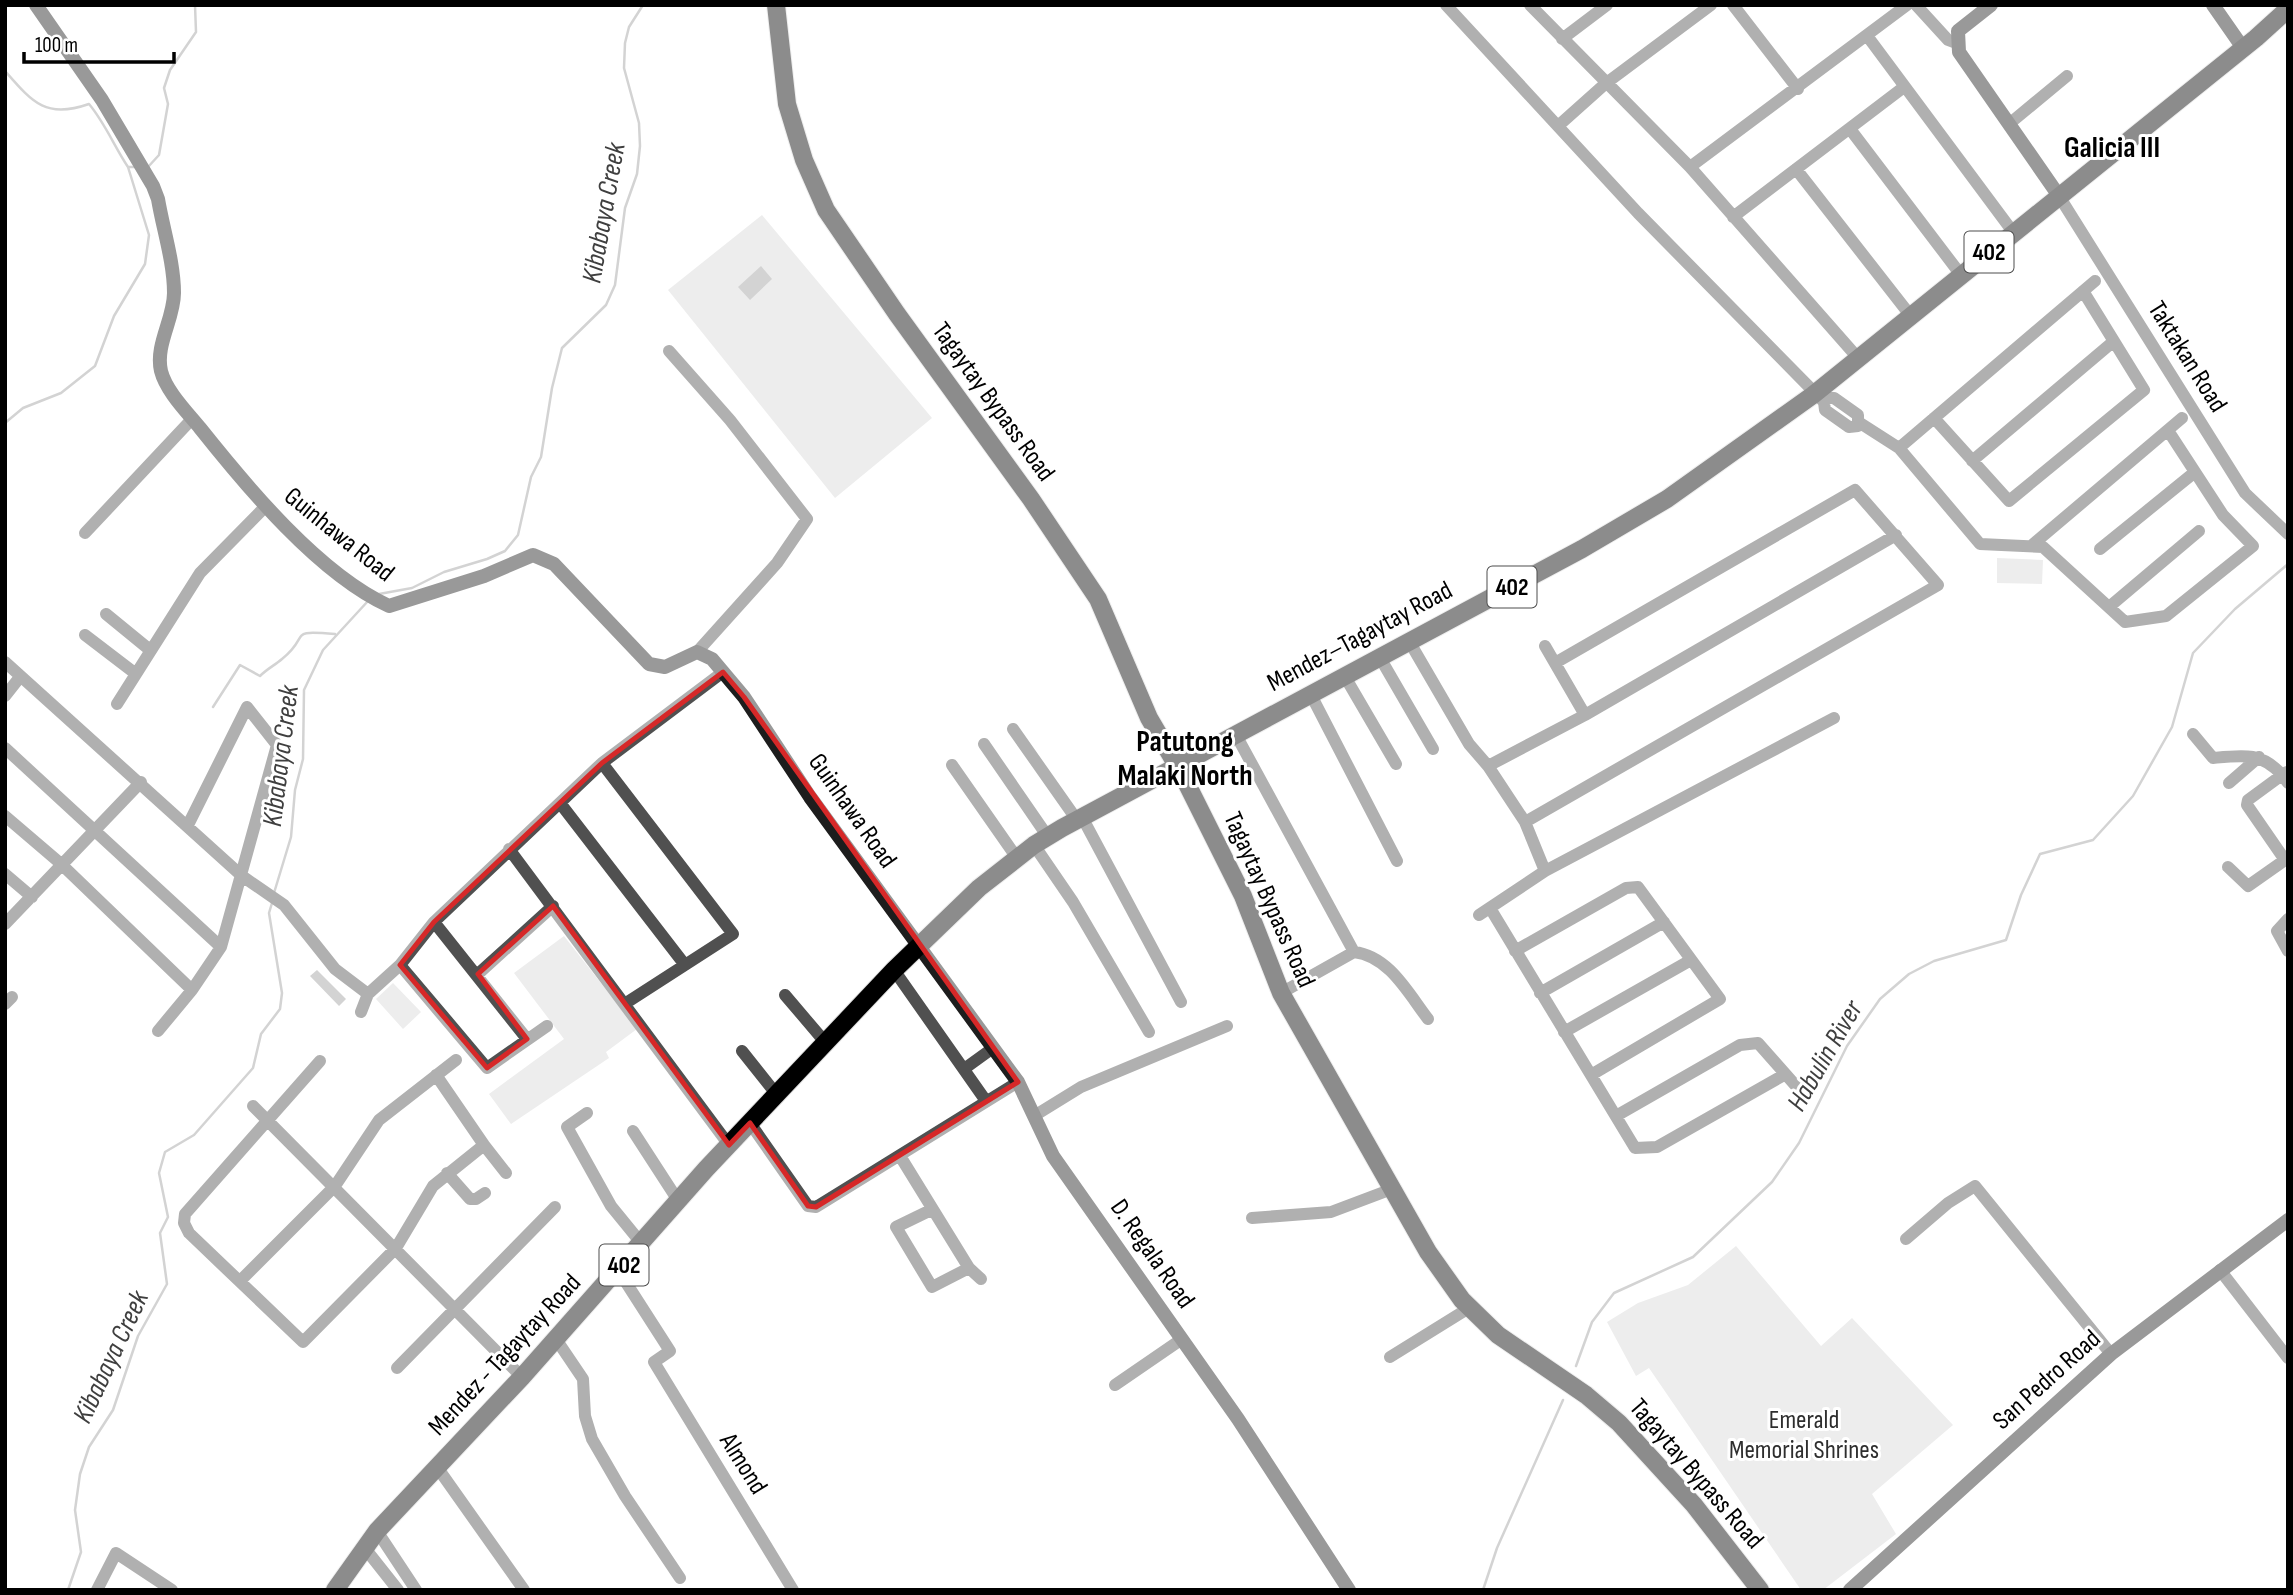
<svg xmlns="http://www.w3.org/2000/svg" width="2293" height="1595" font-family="'Sofia Sans Condensed',sans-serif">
<rect width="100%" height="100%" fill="#fff"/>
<path fill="#d7d7d7" d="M762,215L932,418L835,498L668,290Z
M1997,558L2043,560L2042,584L1997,583Z
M564,936L637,1029L606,1052L609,1058L511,1124L489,1094L564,1039L514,973Z
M393,983L421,1012L403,1029L376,999Z
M1736,1246L1821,1346L1852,1318L1953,1425L1872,1494L1896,1534L1823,1590H1801L1649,1368L1636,1376L1607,1322L1638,1303L1688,1285Z"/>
<path fill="#9e9e9e" d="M761,266L772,279L750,300L738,287Z
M317,970L346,999L339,1006L310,976Z"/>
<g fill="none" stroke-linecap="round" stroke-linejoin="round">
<path stroke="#9e9e9e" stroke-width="2.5" d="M5,71C33,103 46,119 89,104C105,123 114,146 128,167H135
M148,167L159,155L168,104L164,88L170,70L196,32L195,5
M5,423L23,408L61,393L95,366L114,316L145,264L149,235L128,167
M379,594L412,588L444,572L487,559L505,551L518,535L531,477L541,457L552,388L562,348L606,305L615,285L625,208L637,174L640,146L639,123L624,68L625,43L629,27L643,5
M213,707L240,665L260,676C267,669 275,665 282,659C312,635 285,630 335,634
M274,893L291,837L295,790L303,759L304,690L323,650L368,601
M1576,1366L1592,1322L1614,1293L1693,1257L1772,1182L1799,1143L1847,1046L1880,999L1909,974L1934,961L2006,940L2021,895L2040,854L2093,840L2133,796L2172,727L2193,653L2235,609L2288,564
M68,1590L81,1552L75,1510L80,1474L89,1447L113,1410L138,1336L167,1284L160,1233L168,1217L159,1173L165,1152L194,1135L253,1068L261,1034L280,1009L282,993L269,913L272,903
M1483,1590L1497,1548L1563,1400"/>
<defs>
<path id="primary" d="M776,5L787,104L804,160L826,210L897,314L1031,499L1098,599L1149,718L1183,776L1243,896L1281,993L1428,1252L1462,1300L1498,1335L1586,1395L1619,1423L1694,1505L1760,1590
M335,1590L377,1531L522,1377L706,1169L894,970L979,888L1034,845L1062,828L1582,549L1667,499L1813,395L2256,38L2288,9"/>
</defs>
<use href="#primary" stroke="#dbdbdb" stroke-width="20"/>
<path stroke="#505050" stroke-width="12" d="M1446,5L1638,213L1824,402
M1530,5L1690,167L1858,358
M1733,5L1798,89
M1916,5L1948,40L1956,43
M1868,37L2013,232
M1562,39L1607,5
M2009,124L2067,76
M1558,126L1605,84L1711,5
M1850,129L1961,275
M1690,167L1907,5
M1796,169L1910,315
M2059,196L2245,493L2288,534
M1733,217L1904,87
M669,351L730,420L807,519L777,563L697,652
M1828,398H1834L1858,415V426L1849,427L1825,410L1824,402Z
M1934,418L2009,501L2144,390L2083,291
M1860,423L1899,448L1980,544L2043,547L2125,622L2166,616L2253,546L2223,515L2169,432
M1899,448L2095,281
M1972,461L2114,341
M85,533L192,419
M2031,546L2182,418
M2100,549L2195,472
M2109,607L2199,531
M106,614L150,650
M85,635L136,674
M1409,641L1469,744L1488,766L1525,822L1545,871
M1545,646L1585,715
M1379,656L1433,749
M5,662L242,876L284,905L335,969L368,994L400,965L434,922L602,763L723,672
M1344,675L1396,764
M1310,693L1397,861
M5,696L20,677
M117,704L200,573L265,507
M1013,729L1077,820
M1235,733L1354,952L1281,993
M2193,734L2213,758C2243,755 2262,752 2282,775L2287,772
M984,744L1048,837
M5,748L221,947
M602,763L733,934L626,1003
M952,765L1017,858
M1488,766L1585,715L1896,535
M2229,783L2259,757
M560,803L685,965
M5,816L60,863L192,990
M1082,817L1181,1002
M1525,822L1938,585L1855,490L1555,663
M1034,845L1073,902L1149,1032
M509,849L729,1145
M2228,867L2248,886L2285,860L2247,805L2248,800L2282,775L2288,783
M5,874L32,897
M1490,908L1635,1148L1657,1147L1784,1075
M1479,915L1545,871L1834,718
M2288,919L2277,931L2288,951
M434,922L527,1039
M5,924L141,782
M1515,951L1626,888L1638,887L1720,999L1591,1075
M1354,952C1389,956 1408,993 1428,1019
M400,965L487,1068L547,1026
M894,970L986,1101
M478,974L553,906
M1540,993L1664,922
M785,995L825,1042
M5,1004L12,997
M361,1012L368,994
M158,1031L192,990L221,947L277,745L247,707L188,825
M1564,1032L1691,960
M742,1051L777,1095
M320,1061L185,1214L184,1223L189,1233L303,1342L396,1248L433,1186L484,1145L506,1173
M964,1069L993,1048
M436,1075L484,1145
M253,1106L522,1377
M587,1113L567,1127L611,1206L642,1244
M1034,1116L1081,1087L1227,1026
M1616,1116L1740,1045L1758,1043L1804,1095
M750,1123L808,1206L816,1207L1018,1082
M633,1131L679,1202
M900,1156L969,1268L981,1279
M447,1173L470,1199H476L485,1193
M931,1210L896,1227L932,1287L969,1268
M1252,1218L1331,1212L1392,1189
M1906,1239L1948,1203L1975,1186L2111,1354
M618,1270L670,1351L654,1362L793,1590
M2220,1270L2288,1358
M241,1280L335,1186L379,1120L456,1060
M556,1339L583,1379L585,1416L592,1439L625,1496L680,1578
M1390,1357L1469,1308
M397,1368L555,1207
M1115,1385L1182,1339
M437,1467L524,1590
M377,1531L416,1590
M364,1547L398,1590
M97,1590L116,1553L172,1590"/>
<path stroke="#1d1d1d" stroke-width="14" d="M36,5L102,100L153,186L158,199C163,229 174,262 174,293C174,319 155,345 161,371C166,391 187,412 200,428C247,487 319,574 389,606L484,576L533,555L554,564L649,664L665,667L697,652L712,659L744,697L810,797L1018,1082L1053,1156L1238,1419L1349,1590
M1991,5L1958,31L1959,52L2059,196
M2213,5L2243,48
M1850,1590L2111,1354L2288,1220"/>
<use href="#primary" stroke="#000" stroke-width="18"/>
</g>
<path d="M0 0H2293V1595H0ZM723,672L744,697L1018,1082L816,1207L808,1206L750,1123L729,1145L553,906L478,974L527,1039L487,1068L400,965L434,922L602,763Z" fill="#fff" fill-opacity=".55" fill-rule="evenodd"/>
<path fill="none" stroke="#d62828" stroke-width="5" stroke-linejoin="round" d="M723,672L744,697L1018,1082L816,1207L808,1206L750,1123L729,1145L553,906L478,974L527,1039L487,1068L400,965L434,922L602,763Z"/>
<g text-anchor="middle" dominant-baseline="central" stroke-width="6" stroke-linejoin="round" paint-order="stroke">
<g fill="#fff" stroke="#4c4c4c" stroke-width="2">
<rect x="1964.5" y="231.5" width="49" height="41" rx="5"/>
<rect x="1487.5" y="566.5" width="49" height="41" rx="5"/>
<rect x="599.5" y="1244.5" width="49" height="41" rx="5"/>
</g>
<g font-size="24" font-weight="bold" fill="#000">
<text x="1989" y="252">402</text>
<text x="1512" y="587">402</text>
<text x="624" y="1265">402</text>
</g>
<g font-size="26" fill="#000" stroke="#fff">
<text transform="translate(2187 357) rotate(58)">Taktakan Road</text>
<text transform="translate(993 402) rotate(54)">Tagaytay Bypass Road</text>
<text transform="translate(339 535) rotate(39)">Guinhawa Road</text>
<text transform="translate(1360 637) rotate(-28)">Mendez–Tagaytay Road</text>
<text transform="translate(852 811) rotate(55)">Guinhawa Road</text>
<text transform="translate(1269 900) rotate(66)">Tagaytay Bypass Road</text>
<text transform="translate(1152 1254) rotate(55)">D. Regala Road</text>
<text transform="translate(505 1355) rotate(-47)">Mendez - Tagaytay Road</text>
<text transform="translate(2047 1380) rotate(-42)">San Pedro Road</text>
<text transform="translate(743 1464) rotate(58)">Almond</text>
<text transform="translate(1696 1474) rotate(49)">Tagaytay Bypass Road</text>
</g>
<g font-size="26" fill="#2e2e2e" stroke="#fff">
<text x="1804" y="1420">Emerald<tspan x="1804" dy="30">Memorial Shrines</tspan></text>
</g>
<g font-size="28" font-style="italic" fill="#3f3f3f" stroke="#fff">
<text transform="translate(604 213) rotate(-80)">Kibabaya Creek</text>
<text transform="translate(281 756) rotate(-83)">Kibabaya Creek</text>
<text transform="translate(1825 1056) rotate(-60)">Habulin River</text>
<text transform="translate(111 1357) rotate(-65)">Kibabaya Creek</text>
</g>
<g font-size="30" font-weight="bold" fill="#000" stroke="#fff">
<text x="2112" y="148">Galicia III</text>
<text x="1185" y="742">Patutong<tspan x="1185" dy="34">Malaki North</tspan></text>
</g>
</g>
<rect width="2293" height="1595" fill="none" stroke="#000000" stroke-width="14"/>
<path d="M24 52v10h150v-10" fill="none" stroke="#000000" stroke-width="3.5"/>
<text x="35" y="52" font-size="21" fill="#000000" stroke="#ffffff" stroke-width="5" paint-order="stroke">100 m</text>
</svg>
